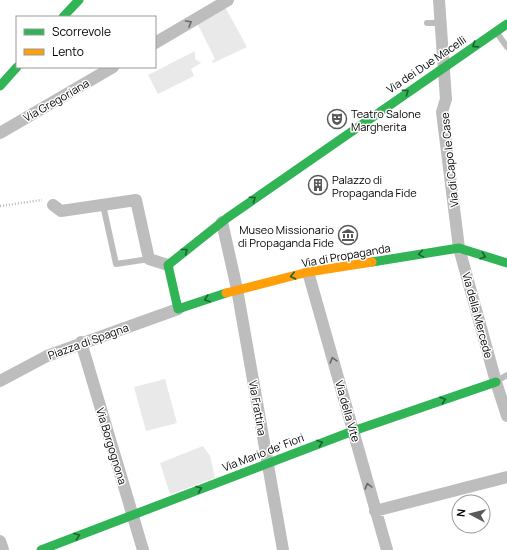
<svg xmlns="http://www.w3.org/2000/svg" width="507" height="550" font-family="Manrope,sans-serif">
<rect width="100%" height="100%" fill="#fff"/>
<path fill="#e9e9e9" d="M225,7L247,47L213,63L212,61L215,59L197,23Z
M195,51V59L201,63L191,69L194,76L158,94L148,75Z
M165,379L177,423L146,431L134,387Z
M203,446L210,456L215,478L170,494L160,463Z"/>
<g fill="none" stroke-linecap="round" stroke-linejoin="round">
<path stroke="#b8b8b8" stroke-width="2.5" stroke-dasharray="1 2" stroke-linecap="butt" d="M0,206L42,200"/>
<path stroke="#bdbdbd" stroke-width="6" d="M427,23H441
M497,33L507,47
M103,205L116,264L149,259
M497,381L507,375"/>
<path stroke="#bdbdbd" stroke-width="12" d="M439,0L446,99L442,112L459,248L496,382L507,416
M155,43L228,0
M0,133L113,67
M53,205L61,211L136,200L149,259L168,265
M222,222L237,289L283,550
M308,272L387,550
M81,342L143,550
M0,381L47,356L178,309
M375,511L507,477
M0,541L3,550"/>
<path stroke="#30b455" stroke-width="9" d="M63,17L79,0
M0,86L17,67
M372,262L459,248L507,263
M226,293L178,309L168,265L227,218L507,24
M41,550L353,431L496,382"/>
<path stroke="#ff9f0a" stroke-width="9" d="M226,293L308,272L372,262"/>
</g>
<defs><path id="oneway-chevron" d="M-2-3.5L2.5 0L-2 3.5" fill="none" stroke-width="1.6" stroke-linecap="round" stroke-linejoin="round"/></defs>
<g stroke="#686868">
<use href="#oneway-chevron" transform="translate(189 23) rotate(-30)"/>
<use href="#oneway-chevron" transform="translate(333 360) rotate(-106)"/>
<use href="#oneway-chevron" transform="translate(368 486) rotate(-105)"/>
</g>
<g stroke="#1a632f">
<use href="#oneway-chevron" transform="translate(475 45) rotate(147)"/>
<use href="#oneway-chevron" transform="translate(406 92) rotate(-35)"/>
<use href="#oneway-chevron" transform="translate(253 199) rotate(-35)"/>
<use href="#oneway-chevron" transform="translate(185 251) rotate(-39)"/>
<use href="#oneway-chevron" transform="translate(421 254) rotate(171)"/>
<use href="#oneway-chevron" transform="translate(483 256) rotate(18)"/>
<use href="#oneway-chevron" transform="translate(293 276) rotate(167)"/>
<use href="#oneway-chevron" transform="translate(207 299) rotate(161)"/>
<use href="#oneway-chevron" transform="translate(443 400) rotate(-19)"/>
<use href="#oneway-chevron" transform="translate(320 443) rotate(-20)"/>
<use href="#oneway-chevron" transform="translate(199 489) rotate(-21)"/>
<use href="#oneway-chevron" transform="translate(77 536) rotate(-21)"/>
</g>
<defs>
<symbol id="theatre-ring" viewBox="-11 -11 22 22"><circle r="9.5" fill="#fff" stroke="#595959" stroke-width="1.5"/><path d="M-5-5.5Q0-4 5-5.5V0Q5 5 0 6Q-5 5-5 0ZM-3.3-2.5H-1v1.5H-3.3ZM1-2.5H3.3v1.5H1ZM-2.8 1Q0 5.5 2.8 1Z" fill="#595959"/></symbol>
<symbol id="building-ring" viewBox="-11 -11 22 22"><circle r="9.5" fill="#fff" stroke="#595959" stroke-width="1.5"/><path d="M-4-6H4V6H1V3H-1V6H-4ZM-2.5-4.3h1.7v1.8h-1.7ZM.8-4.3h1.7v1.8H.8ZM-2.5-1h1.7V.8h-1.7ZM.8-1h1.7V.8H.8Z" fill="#595959"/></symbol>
<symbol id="museum-ring" viewBox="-11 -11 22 22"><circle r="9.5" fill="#fff" stroke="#595959" stroke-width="1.5"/><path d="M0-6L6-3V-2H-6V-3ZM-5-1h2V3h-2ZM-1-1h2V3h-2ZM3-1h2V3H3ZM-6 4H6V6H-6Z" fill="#595959"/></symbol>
</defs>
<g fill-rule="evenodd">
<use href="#theatre-ring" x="326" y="108" width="22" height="22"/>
<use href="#building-ring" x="307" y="174" width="22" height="22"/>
<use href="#museum-ring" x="337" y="224" width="22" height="22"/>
</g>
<g text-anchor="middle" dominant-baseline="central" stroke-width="3" stroke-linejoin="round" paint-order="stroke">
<g font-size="11" fill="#000" stroke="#fff">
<text transform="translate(426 64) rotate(-34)">Via dei Due Macelli</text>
<text transform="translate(56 100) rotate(-30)">Via Gregoriana</text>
<text transform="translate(449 160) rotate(-96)">Via di Capo le Case</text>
<text transform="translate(346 255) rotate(-10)">Via di Propaganda</text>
<text transform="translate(478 315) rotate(75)">Via della Mercede</text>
<text transform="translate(88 341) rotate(-20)">Piazza di Spagna</text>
<text transform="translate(258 408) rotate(80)">Via Frattina</text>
<text transform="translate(348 411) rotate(74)">Via della Vite</text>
<text transform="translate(112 446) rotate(73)">Via Borgognona</text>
<text transform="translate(263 452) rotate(-21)">Via Mario de' Fiori</text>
</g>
<g font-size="11" fill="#000" stroke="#fff" text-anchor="start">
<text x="351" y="113">Teatro Salone<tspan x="351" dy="13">Margherita</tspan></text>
<text x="332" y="179">Palazzo di<tspan x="332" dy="13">Propaganda Fide</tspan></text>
<text x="334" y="229" text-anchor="end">Museo Missionario<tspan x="334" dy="13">di Propaganda Fide</tspan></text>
</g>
</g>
<rect x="16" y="16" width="140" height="52" fill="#ffffff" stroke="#999999"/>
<rect x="24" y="29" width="20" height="6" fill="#30b455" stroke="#999999"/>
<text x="52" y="36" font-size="12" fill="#000000">Scorrevole</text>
<rect x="24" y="49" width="20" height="6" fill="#ff9f0a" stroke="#999999"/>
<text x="52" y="56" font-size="12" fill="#000000">Lento</text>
<g transform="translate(471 514) rotate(277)"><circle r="19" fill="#ffffff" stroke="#999999"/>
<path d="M0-3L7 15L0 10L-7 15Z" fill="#595959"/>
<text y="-6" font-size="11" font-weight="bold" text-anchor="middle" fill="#000000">N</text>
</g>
</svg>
